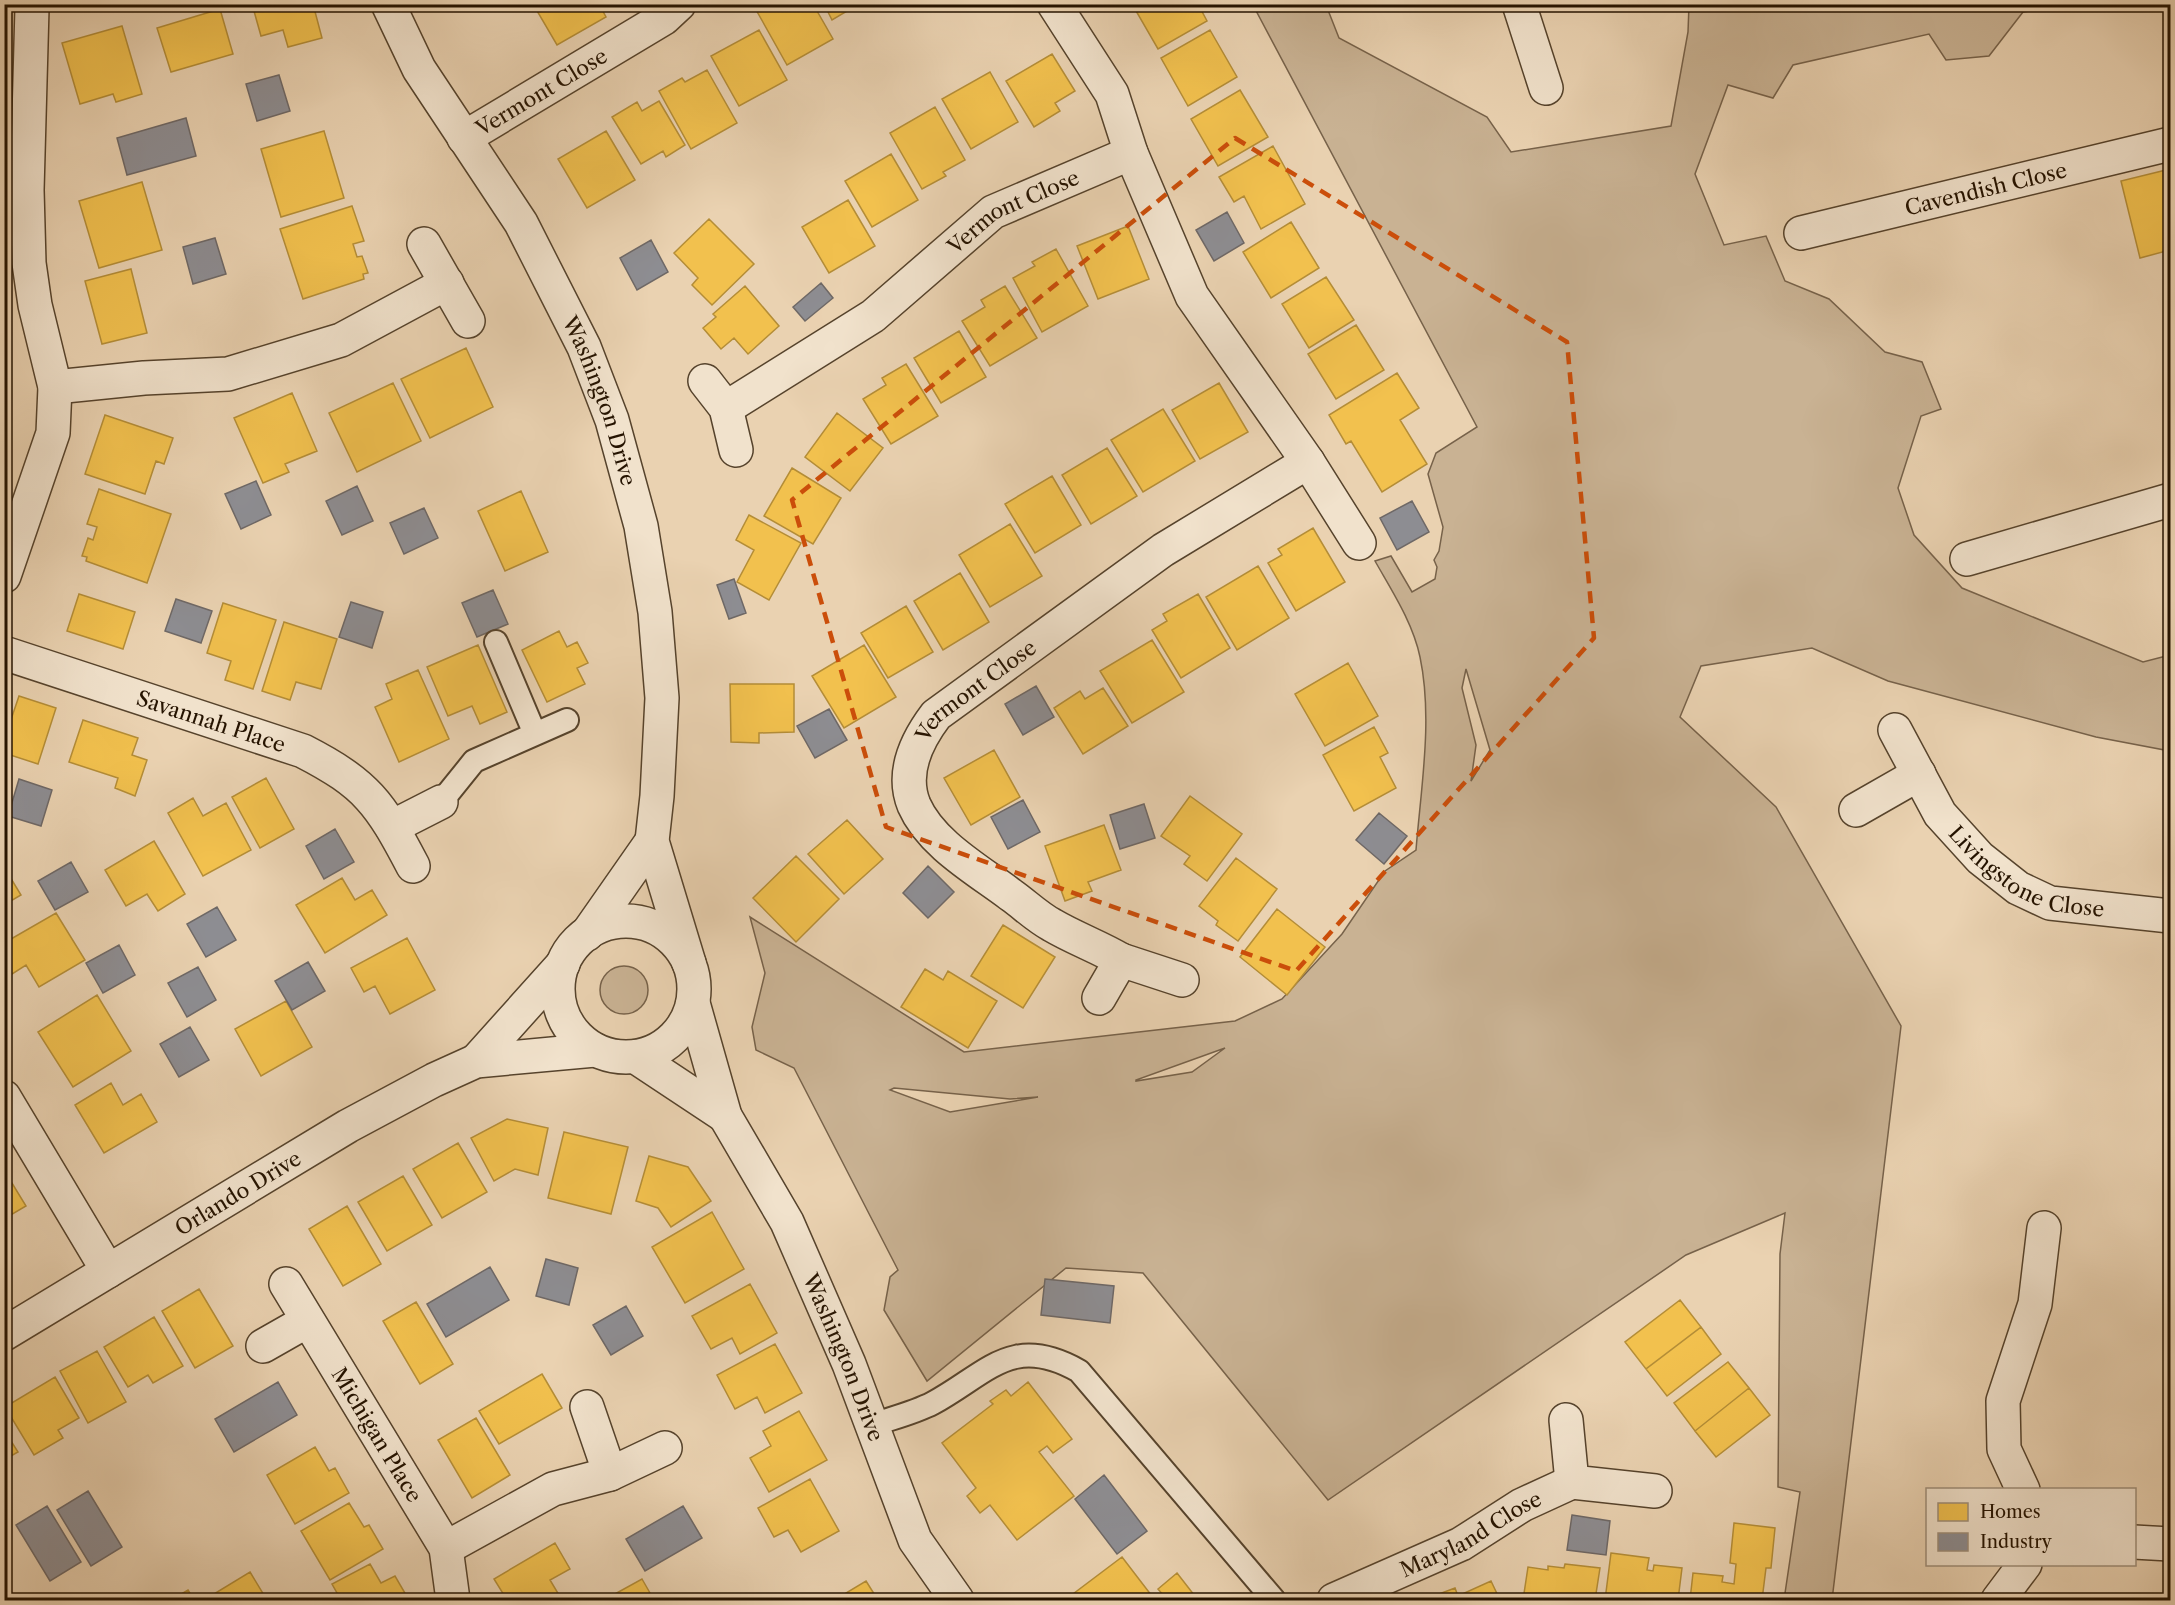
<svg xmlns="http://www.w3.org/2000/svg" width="2175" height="1605" font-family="'Libre Caslon Text',serif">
<rect width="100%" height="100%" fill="#ead2b1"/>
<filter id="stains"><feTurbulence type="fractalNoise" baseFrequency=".00333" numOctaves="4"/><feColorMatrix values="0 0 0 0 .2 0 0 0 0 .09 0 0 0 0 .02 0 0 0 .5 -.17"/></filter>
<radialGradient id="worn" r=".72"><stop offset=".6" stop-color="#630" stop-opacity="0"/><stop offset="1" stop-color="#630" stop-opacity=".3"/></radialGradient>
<path fill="#c9b293" stroke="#77624a" stroke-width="1.5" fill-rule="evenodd" d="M1253,5H1326L1339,38L1487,117L1511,152L1671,126L1688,32L1689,5H2066L2023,12L1989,56L1946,60L1929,34L1793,65L1773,98L1728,85L1695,174L1724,245L1766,236L1785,281L1829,299L1885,352L1922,362L1941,409L1921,416L1898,488L1914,535L1962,588L2143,662L2170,655V751L2096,737L1888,681L1812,648L1701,666L1680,717L1776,807L1901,1026L1832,1600H1784L1800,1492L1778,1487L1780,1254L1785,1213L1686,1255L1328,1500L1143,1273L1066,1268L927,1381L884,1310L890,1277L898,1270L794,1068L756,1050L752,1027L765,973L750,917L964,1052L1235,1021L1282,999L1342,934L1385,871L1416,850C1421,787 1433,719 1420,657C1413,623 1392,591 1375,561L1391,556L1412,592L1435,579L1437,567L1434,560L1439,551L1443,527L1428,474L1436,453L1477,427ZM1466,669L1490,750L1471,781L1476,745L1462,688ZM1225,1048L1192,1072L1136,1081V1080ZM894,1088L1010,1099L1038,1097L950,1112L890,1090Z
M600 990a24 24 0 1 1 48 0a24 24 0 1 1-48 0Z"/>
<path fill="#f2c14e" stroke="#b48d37" stroke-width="1.5" d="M252,4H313L322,38L288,47L283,30L261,36Z
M533,4H599L606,17L557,45Z
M760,4H813L833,39L787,65L755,8Z
M824,4H859L832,20Z
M1132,4H1198L1207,21L1158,49Z
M220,9L233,54L171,72L157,28Z
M122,26L142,94L116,102L113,94L80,104L62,43Z
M759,30L787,80L739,106L711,56Z
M1210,30L1237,77L1188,106L1161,58Z
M1052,54L1075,91L1055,103L1060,111L1034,127L1006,81Z
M707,70L737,123L691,149L659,91L682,78L685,82Z
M990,72L1018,122L971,149L942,99Z
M1240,90L1268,137L1218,166L1191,119Z
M659,101L685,145L666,157L663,151L641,164L612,117L637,102L642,111Z
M935,107L965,160L943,172L946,176L922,189L890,133Z
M324,131L344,198L281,217L261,149Z
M606,131L635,180L587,208L558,159Z
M1273,146L1305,204L1261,229L1244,196L1234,202L1219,177Z
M891,154L918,200L872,227L845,181Z
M2170,169V250L2140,258L2121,181Z
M142,182L162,250L99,268L79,201Z
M848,200L875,246L829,273L802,227Z
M352,206L364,241L353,244L357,257L362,256L368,273L363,274L364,279L303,299L280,229Z
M709,219L754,264L712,305L692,285L698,278L674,253Z
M1291,222L1319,268L1271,298L1243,252Z
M1128,226L1149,279L1098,299L1077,246Z
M1056,249L1088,306L1042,332L1013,278L1035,266L1032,262Z
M131,269L147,333L102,344L85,281Z
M1326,277L1354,320L1309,348L1282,304Z
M745,286L779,326L748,354L734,338L721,349L703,328L716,317L713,314Z
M1005,286L1037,338L990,366L962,321L985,307L981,300Z
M1356,325L1384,370L1336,399L1308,354Z
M959,331L986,377L941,403L914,358Z
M466,348L493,407L430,438L401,379Z
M906,364L938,416L891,444L863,399L886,385L882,378Z
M1397,373L1419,408L1400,420L1427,464L1382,492L1351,441L1346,444L1329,415Z
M393,383L421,441L357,472L329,413Z
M1219,383L1248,432L1200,459L1172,410Z
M292,393L317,451L285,464L289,472L263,483L234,418Z
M1163,409L1195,461L1143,492L1111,440Z
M837,413L883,448L850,491L805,457Z
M105,415L173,438L164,464L156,461L145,494L85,474Z
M1107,448L1137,496L1091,524L1062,475Z
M792,468L841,498L813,544L764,516Z
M1052,476L1081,525L1035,553L1005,504Z
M99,489L171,514L147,583L86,561L87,557L82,556L88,538L93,540L97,527L87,524Z
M521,491L548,552L505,571L478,511Z
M749,515L801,543L769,600L737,582L754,550L736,540Z
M1010,524L1042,576L990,607L959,555Z
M1313,528L1345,582L1296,611L1268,563L1282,555L1278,549Z
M1258,566L1289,618L1237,650L1206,597Z
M960,573L989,622L943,650L914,601Z
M79,594L135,612L123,649L67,631Z
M1198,594L1230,648L1181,678L1152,630L1167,621L1163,614Z
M223,603L276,620L253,689L225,680L231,661L207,653Z
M906,606L933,652L888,678L861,633Z
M284,622L337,639L321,689L296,682L290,700L262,691Z
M559,631L567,647L577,642L588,663L577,668L585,684L547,702L522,650Z
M1152,640L1184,692L1132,723L1100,671Z
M478,645L507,712L480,724L472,706L448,716L427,667Z
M864,645L896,697L844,728L812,676Z
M1348,663L1378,716L1325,746L1295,694Z
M418,670L449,739L399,762L375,707L392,699L386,684Z
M730,684H794V732L759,733V743L731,742Z
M1103,688L1128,726L1083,754L1054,708L1080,691L1085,699Z
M19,696L56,708L38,764L4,753V740Z
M83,720L138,738L132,755L147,760L135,796L115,788L118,778L69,762Z
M1374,727L1388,753L1380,757L1396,788L1354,811L1323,755Z
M994,750L1020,797L971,825L944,778Z
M266,778L294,829L260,848L232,797Z
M1190,796L1242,834L1207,881L1184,864L1190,856L1161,836Z
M193,798L203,816L226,803L251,850L203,876L168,813Z
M847,820L883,859L844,894L808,854Z
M1104,825L1121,870L1088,882L1092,891L1065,901L1045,846Z
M154,841L185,894L158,911L147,894L126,906L105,870Z
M796,856L839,899L796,942L753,898Z
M1236,858L1277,889L1238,941L1216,925L1218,921L1199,906Z
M4,867L21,895L4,905Z
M342,878L355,900L372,890L387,915L325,953L296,905Z
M1277,909L1325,947L1287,995L1240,957Z
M56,913L85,960L39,987L26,965L9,976L4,968V943Z
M1003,925L1055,957L1023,1008L971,976Z
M407,938L435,990L390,1014L375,986L364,992L351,968Z
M925,969L943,980L948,971L997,1001L968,1048L901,1007Z
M97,995L131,1051L73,1087L38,1032Z
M286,1001L312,1047L261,1076L235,1029Z
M111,1083L123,1105L141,1094L157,1122L104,1153L75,1105Z
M507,1119L548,1128L538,1175L515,1169L494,1181L471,1138Z
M564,1132L628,1147L611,1214L548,1198Z
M458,1143L487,1192L442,1218L413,1169Z
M649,1156L688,1167L711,1201L671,1227L658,1208L636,1201Z
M4,1170L26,1206L4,1219Z
M403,1176L432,1225L387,1251L358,1202Z
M347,1206L381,1264L343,1286L309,1229Z
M712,1212L744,1269L685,1303L652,1247Z
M750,1284L777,1333L740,1354L732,1338L711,1349L692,1316Z
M199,1289L233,1346L195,1368L162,1311Z
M1680,1300L1701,1327L1646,1369L1625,1342Z
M416,1302L453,1364L420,1384L383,1321Z
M154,1317L183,1366L153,1383L148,1375L128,1387L104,1347Z
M1701,1327L1721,1354L1667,1396L1646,1369Z
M775,1344L802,1393L765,1413L757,1397L735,1409L717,1375Z
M97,1351L126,1402L88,1423L60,1371Z
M1728,1362L1749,1388L1695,1431L1674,1403Z
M542,1374L562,1408L499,1444L479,1411Z
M55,1377L79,1418L58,1430L63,1438L34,1455L5,1407Z
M1028,1382L1072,1439L1053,1453L1047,1446L1039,1452L1074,1496L1017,1540L990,1505L980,1513L967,1496L976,1488L942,1443L993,1404L990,1401L1006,1390L1011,1396Z
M1749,1388L1770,1415L1716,1457L1695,1431Z
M799,1411L827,1460L769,1492L750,1458L771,1446L763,1431Z
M476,1418L510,1475L472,1498L438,1440Z
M4,1430L18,1452L4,1460Z
M315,1447L329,1471L335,1468L349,1493L295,1524L267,1475Z
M810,1479L839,1531L801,1552L788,1530L774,1537L758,1508Z
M349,1503L364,1527L369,1525L383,1549L330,1580L301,1531Z
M1734,1523L1775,1528L1771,1568H1766L1762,1600H1690L1693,1573L1723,1576L1722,1582L1734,1584L1736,1564L1730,1563Z
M555,1543L570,1569L550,1580L562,1600H507L494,1579Z
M1611,1553L1649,1558L1647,1570L1653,1571L1654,1565L1682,1568L1678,1600H1605Z
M1122,1557L1155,1600H1065Z
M370,1564L381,1583L395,1576L409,1600H341L332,1584Z
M1565,1564L1600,1568L1595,1600H1523L1528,1567L1548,1570V1566L1564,1568Z
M250,1572L267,1600H204Z
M1177,1573L1198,1600H1158L1164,1596L1158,1589Z
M642,1579L654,1600H604Z
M866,1581L878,1600H843L841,1596Z
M1491,1581L1500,1600H1423L1455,1588L1458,1596Z
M188,1590L194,1600H171Z"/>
<path fill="#8d8d92" stroke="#6e6866" stroke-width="1.5" d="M279,75L290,111L257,121L246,84Z
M186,118L196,156L127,175L117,138Z
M1227,212L1244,243L1214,261L1196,230Z
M215,238L226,274L193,284L183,247Z
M651,240L668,272L637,290L620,258Z
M821,283L833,298L805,321L793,307Z
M256,481L271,515L241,529L225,494Z
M357,486L373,521L342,535L326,501Z
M1412,501L1429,532L1397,550L1380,518Z
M424,508L438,538L404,554L390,523Z
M734,579L746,613L729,619L717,585Z
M493,590L508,624L477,637L462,603Z
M176,599L212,611L201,643L165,631Z
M351,602L383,612L372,648L339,637Z
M1036,686L1054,717L1023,735L1005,704Z
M829,709L847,740L815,758L797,726Z
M19,779L52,790L41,826L8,816Z
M1023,800L1040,832L1008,849L991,817Z
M1144,804L1155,838L1120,849L1110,815Z
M1379,813L1407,836L1384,864L1356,840Z
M335,829L354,862L324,879L306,846Z
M71,862L88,892L55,910L38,881Z
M928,866L954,892L928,918L903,893Z
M217,907L236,940L206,957L187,924Z
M119,945L135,975L103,993L86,963Z
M308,962L325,991L292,1010L275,981Z
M198,967L216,1000L187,1017L168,983Z
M190,1027L209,1060L179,1077L160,1044Z
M546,1259L578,1268L569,1305L536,1296Z
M490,1267L509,1300L446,1337L427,1304Z
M1045,1279L1114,1286L1110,1323L1041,1315Z
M626,1306L643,1336L611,1355L593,1325Z
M278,1382L297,1415L234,1452L215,1419Z
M1104,1475L1147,1531L1117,1554L1075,1499Z
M88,1491L122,1547L91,1566L57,1510Z
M47,1506L81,1562L50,1581L16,1525Z
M683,1506L702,1538L645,1571L626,1539Z
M1572,1515L1610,1521L1606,1555L1567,1550Z"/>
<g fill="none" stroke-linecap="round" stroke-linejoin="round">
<defs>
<path id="lane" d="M496,642L535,734
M441,802L474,761L567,720
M872,1425C892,1418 914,1413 933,1403C988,1373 1012,1333 1079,1371L1274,1600"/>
<g id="street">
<path id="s1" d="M388,4L419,69L521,223L584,347L612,420L641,526L655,612L662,698L657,796L652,841L689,963"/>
<path d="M1054,4L1112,94L1131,153L1192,296L1308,462L1359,543"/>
<path d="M1519,4L1546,88"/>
<path id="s2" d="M464,138L664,18L679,4"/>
<path id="s3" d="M1801,233L2170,144"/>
<path d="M424,244L468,321"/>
<path d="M705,381L726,408L736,450"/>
<path d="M55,387L144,378L228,374L341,340L447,283"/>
<path id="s4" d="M726,408L873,316L993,212L1131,153"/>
<path d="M1967,559L2170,500"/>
<path d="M4,576L53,433L55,387L35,305L29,263L27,190L32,8"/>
<path id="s5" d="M4,653L303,751C367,784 380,803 413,866"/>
<path id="s6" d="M1895,730L1940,814L1980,858L2018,888L2050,903L2170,916"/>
<path d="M1856,810L1919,774"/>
<path d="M392,827L441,802"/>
<circle cx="626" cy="989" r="68"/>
<path d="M587,934L652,841"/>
<path id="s7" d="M1121,960C1099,947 1074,938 1052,925C1037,917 1024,904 1011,895C978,870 931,844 914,805C901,773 917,740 936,715L1163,550L1308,462"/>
<path d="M1099,998L1121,960L1182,980"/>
<path id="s8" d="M693,1003L725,1116L787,1222L849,1364L915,1540L957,1600"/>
<path d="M636,1057L725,1116"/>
<path d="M476,1061L563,964"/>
<path d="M4,1097L108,1271"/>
<path id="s9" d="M286,1284L446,1548L453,1600"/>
<path id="s10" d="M4,1334L348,1126L434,1080L476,1061L595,1050"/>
<path d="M263,1346L307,1321"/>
<path d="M587,1407L610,1474"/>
<path d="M1566,1420L1572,1482L1655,1491"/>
<path d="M2023,1490L2004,1449L2003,1401L2035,1304L2044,1228"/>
<path d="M2134,1542L2170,1544"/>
<path d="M446,1548L553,1489L610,1474L665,1448"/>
<path id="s11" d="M1334,1600L1461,1544L1522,1505L1572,1482"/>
<path d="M1998,1600L2025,1564"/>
</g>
</defs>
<use href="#lane" stroke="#56432c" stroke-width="26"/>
<use href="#street" stroke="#56432c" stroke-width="36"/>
<use href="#lane" stroke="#f1e2cc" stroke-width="22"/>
<use href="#street" stroke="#f1e2cc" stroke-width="33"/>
</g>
<path fill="none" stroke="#cb4e0a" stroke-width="4.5" stroke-dasharray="12 8" stroke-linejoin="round" d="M1235,138L1567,342L1594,638L1296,971L886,827L792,500Z"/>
<g text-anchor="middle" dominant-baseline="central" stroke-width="6" stroke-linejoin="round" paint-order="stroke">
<g font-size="21" fill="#251300" stroke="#f1e2cc">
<text stroke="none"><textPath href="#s2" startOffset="90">Vermont Close</textPath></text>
<text stroke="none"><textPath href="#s3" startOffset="190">Cavendish Close</textPath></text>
<text stroke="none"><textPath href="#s4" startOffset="350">Vermont Close</textPath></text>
<text stroke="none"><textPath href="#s1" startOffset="452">Washington Drive</textPath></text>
<text stroke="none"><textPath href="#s7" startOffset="405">Vermont Close</textPath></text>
<text stroke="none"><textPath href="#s5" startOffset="218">Savannah Place</textPath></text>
<text stroke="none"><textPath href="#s6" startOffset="204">Livingstone Close</textPath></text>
<text stroke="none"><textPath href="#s10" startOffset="273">Orlando Drive</textPath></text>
<text stroke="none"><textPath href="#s8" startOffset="387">Washington Drive</textPath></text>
<text stroke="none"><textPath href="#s9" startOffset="176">Michigan Place</textPath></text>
<text stroke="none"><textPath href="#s11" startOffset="152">Maryland Close</textPath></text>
</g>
</g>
<rect width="2175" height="1605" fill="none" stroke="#ead2b1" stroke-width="24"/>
<rect x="6" y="6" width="2163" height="1593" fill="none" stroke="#251300" stroke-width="3"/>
<rect x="12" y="12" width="2151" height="1581" fill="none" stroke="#251300" stroke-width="1.5"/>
<rect x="1926" y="1488" width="210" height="78" fill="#f1e2cc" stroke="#9f8f7a" stroke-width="1.5"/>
<rect x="1938" y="1503" width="30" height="18" fill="#f2c14e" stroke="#9f8f7a" stroke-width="1.5"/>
<text x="1980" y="1518" font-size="18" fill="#251300">Homes</text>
<rect x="1938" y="1533" width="30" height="18" fill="#8d8d92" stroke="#9f8f7a" stroke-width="1.5"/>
<text x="1980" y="1548" font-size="18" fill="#251300">Industry</text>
<rect width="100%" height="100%" filter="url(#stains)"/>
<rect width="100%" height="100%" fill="url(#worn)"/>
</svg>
